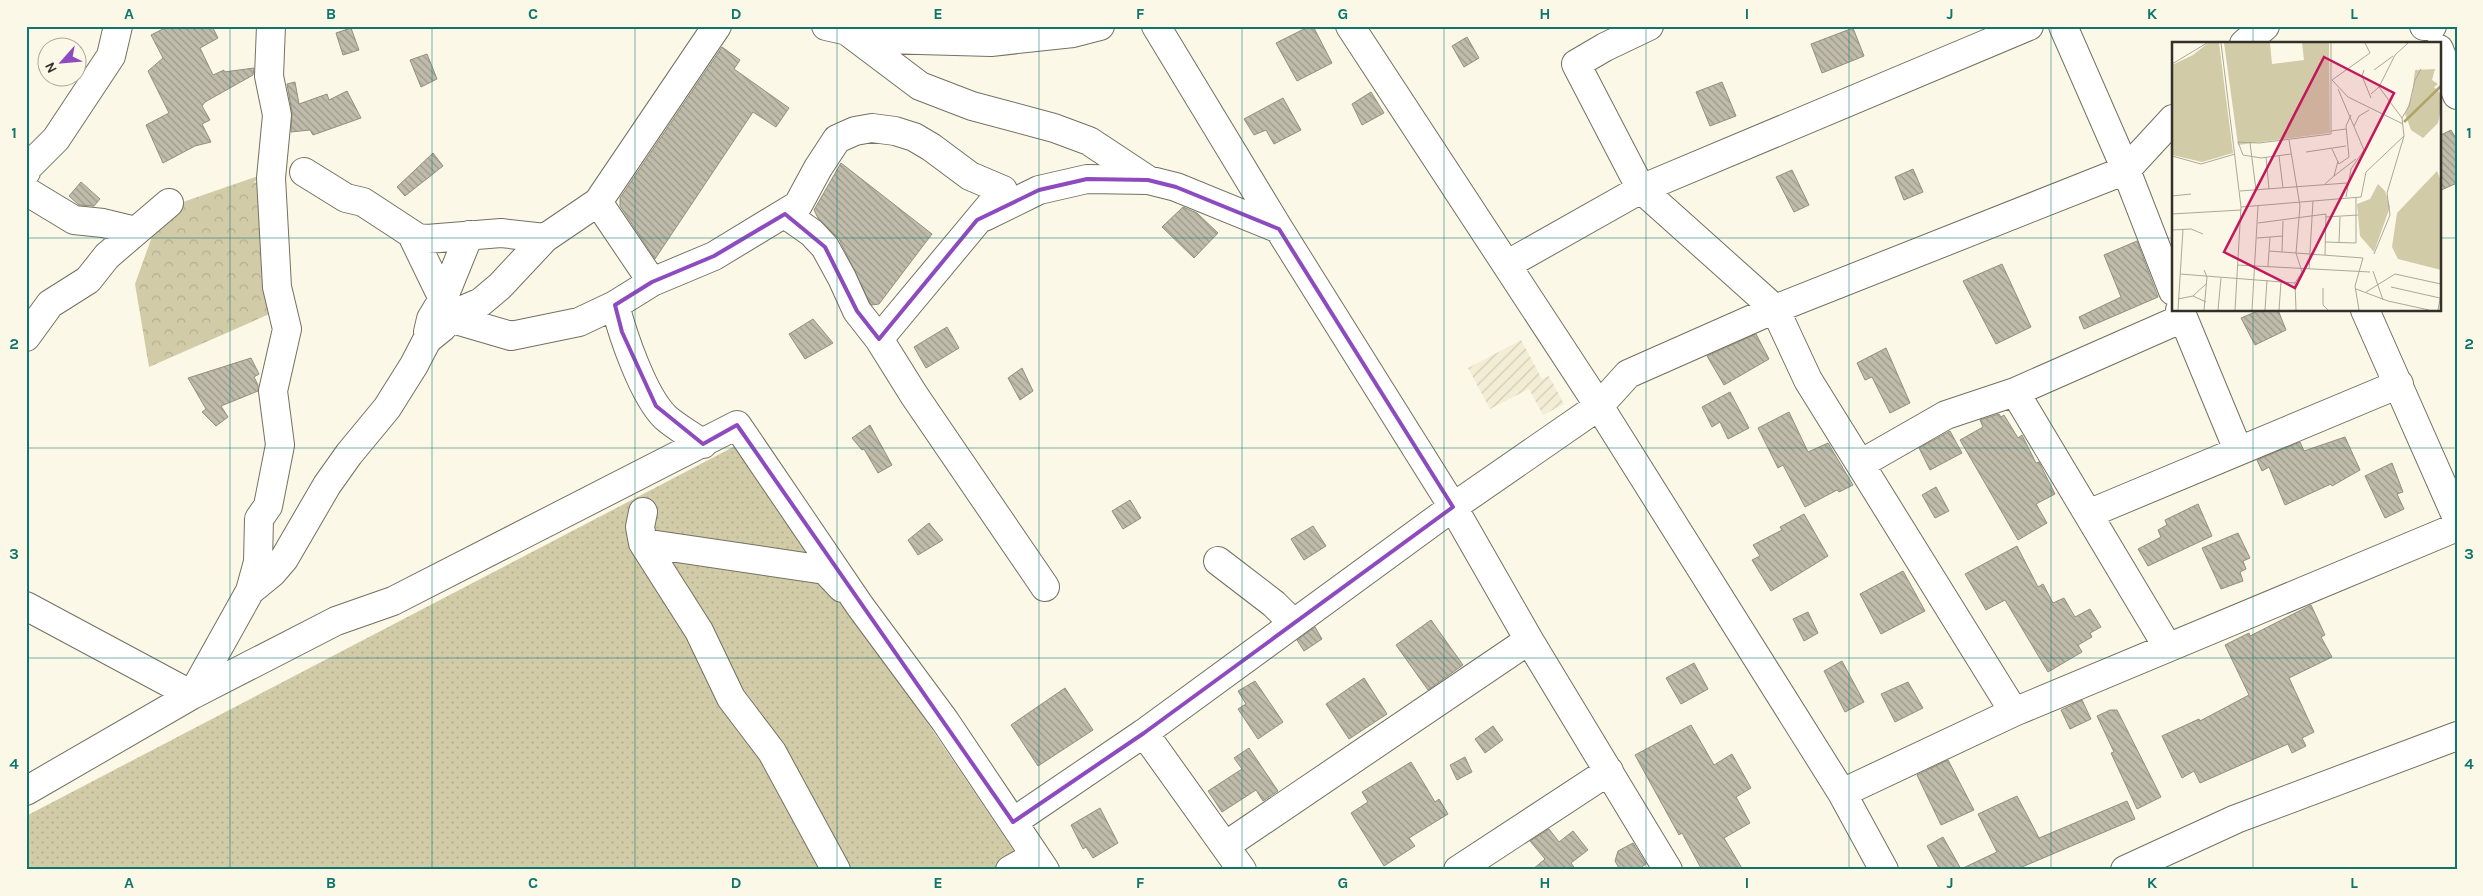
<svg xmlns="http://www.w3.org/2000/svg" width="2483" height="896" font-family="Karla,sans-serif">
<defs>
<pattern id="industrial-furrows" width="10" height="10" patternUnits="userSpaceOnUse" patternTransform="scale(1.25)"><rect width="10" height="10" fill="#f2edd4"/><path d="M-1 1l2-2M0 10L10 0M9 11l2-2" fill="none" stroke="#d0ccb6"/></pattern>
<pattern id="grass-dots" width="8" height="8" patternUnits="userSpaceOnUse" patternTransform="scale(1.25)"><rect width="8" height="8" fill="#d2cba8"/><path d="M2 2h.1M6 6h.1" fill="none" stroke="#b5af91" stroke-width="1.8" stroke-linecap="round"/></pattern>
<pattern id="forest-crowns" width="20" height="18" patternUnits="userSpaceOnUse" patternTransform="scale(1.25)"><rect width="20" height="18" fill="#d2cba8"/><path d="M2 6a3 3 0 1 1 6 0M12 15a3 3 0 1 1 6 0" fill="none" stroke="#b5af91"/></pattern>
<pattern id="building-back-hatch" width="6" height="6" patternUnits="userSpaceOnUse" patternTransform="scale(1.25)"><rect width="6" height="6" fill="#bfbcab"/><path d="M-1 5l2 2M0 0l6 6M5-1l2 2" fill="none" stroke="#9c998b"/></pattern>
</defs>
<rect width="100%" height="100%" fill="#fcf8e7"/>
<path fill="url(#industrial-furrows)" d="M1521,340L1542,379L1549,376L1564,404L1543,415L1529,389L1490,409L1468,368Z"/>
<path fill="url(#grass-dots)" d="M739,444L1027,870H26V816Z"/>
<path fill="url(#forest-crowns)" d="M264,174L253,183L271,178L281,309L149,367L135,284L159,217L180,203Z"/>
<path fill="url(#building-back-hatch)" stroke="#939080" d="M169,26H212L218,38L200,48L213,75L224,70V72L254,68L253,75L205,102L202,106L210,120L202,124L211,142L195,146L163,163L146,125L169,113L148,71L163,58L151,35Z
M1310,26H1313L1332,63L1297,81L1276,43Z
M351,28L359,50L343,55L336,33Z
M1853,28L1864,56L1822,73L1811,44Z
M1467,37L1479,58L1464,67L1452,46Z
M722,47L740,60L734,69L789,108L776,127L753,112L655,259L620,206V198Z
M427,54L437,79L421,87L410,60Z
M295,82L299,104L327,94L329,100L347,91L361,118L313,135L310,130L291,132L292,112L287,84Z
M1722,82L1736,116L1710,126L1696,92Z
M1371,92L1384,113L1362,125L1352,104Z
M1283,98L1301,130L1274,144L1266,130L1254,135L1244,119Z
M2451,130L2457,140V183L2439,191V136Z
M433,153L443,166L405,196L397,187Z
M841,163L932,234L879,304L872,305L870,303L839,239L818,218L814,210Z
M1913,169L1923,192L1904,200L1895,177Z
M1792,170L1809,205L1794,212L1776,177Z
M81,182L100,199L94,206L79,205L69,196Z
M1183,207L1197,213L1218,233L1194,258L1162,227Z
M2137,241L2158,297L2084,329L2079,317L2121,297L2104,255Z
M2002,264L2031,327L1996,344L1963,281Z
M2260,310H2278L2286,330L2255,345L2241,318Z
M813,319L833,343L805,359L789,334Z
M947,327L959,348L926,368L914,347Z
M1756,334L1769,359L1724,385L1707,356Z
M1886,348L1910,403L1890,413L1872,377L1865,380L1857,363Z
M251,358L259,374L254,377L258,385V391L221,406L228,417L216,426L202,412L206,409L188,378Z
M1022,368L1033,391L1020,400L1008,378Z
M1730,392L1749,428L1728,439L1720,422L1712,427L1702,407Z
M1789,412L1808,452L1828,443L1853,485L1839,492L1837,490L1805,507L1783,465L1778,468L1758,428Z
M1999,414L2001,417L2004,415L2018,438L2022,435L2036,463L2039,462L2055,494L2036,504L2047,523L2018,540L1960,440L1983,427L1980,420Z
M870,425L892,465L878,473L864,449L862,450L852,438Z
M1950,431L1962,453L1930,470L1919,448Z
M2345,437L2360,470L2332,486L2331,484L2285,505L2269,467L2262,471L2257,460L2300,442L2304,451Z
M2392,463L2403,492L2397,494L2404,509L2385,518L2365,476Z
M1936,487L1949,511L1935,518L1922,495Z
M1130,500L1141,518L1123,529L1112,511Z
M2198,504L2212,536L2148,566L2138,549L2161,537L2158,530L2167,525L2165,520Z
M1804,514L1828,556L1771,591L1752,560L1760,556L1753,545L1782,530L1780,527Z
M929,523L943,540L918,555L908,540Z
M1313,526L1326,546L1304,560L1291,539Z
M2238,533L2250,558L2243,561L2246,569L2240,572L2243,581L2221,589L2202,548Z
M2017,546L2038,587L2043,584L2053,603L2064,598L2075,617L2090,609L2101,627L2090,633L2092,637L2078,645L2082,652L2048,672L2005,600L1986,610L1965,574Z
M1903,571L1925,611L1881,634L1860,594Z
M2311,605L2325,635L2321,637L2332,657L2289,678L2314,732L2302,738L2306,746L2292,753L2288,744L2200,783L2194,771L2182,778L2162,736L2199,719L2200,721L2249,695L2225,645L2249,633L2250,636Z
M1808,612L1818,633L1804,641L1793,619Z
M1431,620L1463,665L1428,690L1396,645Z
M1315,627L1322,639L1304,651L1297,640Z
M1842,661L1864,702L1845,712L1824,671Z
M1694,663L1708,689L1681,704L1666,678Z
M1364,678L1387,714L1349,739L1326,704Z
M1255,681L1283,722L1258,739L1238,709L1246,704L1238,691Z
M1908,682L1923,708L1895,722L1881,694Z
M1065,688L1093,730L1038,766L1011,725Z
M2082,700L2091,719L2070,729L2061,710Z
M2110,710H2117L2161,797L2137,809L2111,753L2114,752L2097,716Z
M1691,725L1714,765L1732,754L1751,788L1736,797L1750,823L1724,838L1743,870H1702L1682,833L1679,835L1635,755Z
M1493,726L1503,740L1485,753L1475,739Z
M1249,748L1278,791L1263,801L1256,790L1222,812L1208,791L1242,769L1234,758Z
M1465,757L1472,772L1457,780L1450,765Z
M1948,760L1974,810L1941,825L1917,775Z
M1411,762L1435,802L1439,799L1448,814L1409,838L1415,846L1384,866L1351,813L1368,802L1362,792Z
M2017,796L2039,838L2127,801L2135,819L2015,870H1940L1927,846L1943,837L1961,869L1997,852L1978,814Z
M1100,808L1118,843L1093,858L1086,847L1083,849L1071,825Z
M1549,829L1559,842L1573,831L1588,850L1571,863L1576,870H1532L1545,859L1530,841Z
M1633,843L1646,864L1637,870H1620L1615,861L1618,851Z"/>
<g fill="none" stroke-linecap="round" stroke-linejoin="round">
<defs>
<path id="minor" d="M826,26L883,39L991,42L1073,33L1100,26
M1156,26L1279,229L1453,507L1529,640L1668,870
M1350,26L1599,406L1842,793L1884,870
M1649,26L1605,47L1576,64L1641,189L1775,309L1808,380L2014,712
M2063,26L2126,170L2173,291
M2424,26H2432
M847,31L920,86L972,106L1054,128L1089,141L1148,180
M2244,44L2265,26
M2439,49L2457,95
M26,172L28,167L56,139L111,56L118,26
M304,172L346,198L363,202L418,238L427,239L501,233L545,238
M26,191L74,220L103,223L136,231
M598,202L652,282
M785,214L812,233L825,247L842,278L857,311L879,339L914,395L1045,587
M984,217L1039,190L1087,179L1148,180L1176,187L1279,229
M412,235L443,299L431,319L428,332
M1508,264L1641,189L2029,26
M615,305C623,336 643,395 665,417C676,427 691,435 703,444
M447,310L443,299L469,235
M2180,310L2238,450
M2365,310L2457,518
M446,317L511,336L579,322L615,305L652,282L714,256L798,205L818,168L837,139L855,131L872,128L895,131L914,137L931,147L970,176L1003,190L879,339
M26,337L50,304L88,280L107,256L169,203
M2015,392L2167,646
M1862,463L1946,415L2015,392L2183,318
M643,512L640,527L643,543L699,631L731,698L772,752L836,870
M2088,514L2399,384
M643,543L825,570L842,588
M1218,561L1274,604L1293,623
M250,591L272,573L284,559L327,485L349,454L387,408L414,365L427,340L443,327L446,317L481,302L500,286L545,238L598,202L717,26
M26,606L192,695L250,591L258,562L259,519L268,506L280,445L273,391L287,329L277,287L273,214L271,178L277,115L269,76L271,26
M1144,733L1242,870
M26,791L192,695L336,621L393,601L737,425L860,606L945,721L1045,870
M1842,793L2014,712L2457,527
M1013,822L1144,733L1453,507L1599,406L1628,374L1775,309L2126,170L2173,119
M1225,846L1529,640
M1010,870L1035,856
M1458,870L1609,771
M2125,870L2236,819L2457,736"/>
</defs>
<use href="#minor" stroke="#747162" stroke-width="30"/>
<use href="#minor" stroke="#fff" stroke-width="28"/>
</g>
<path fill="none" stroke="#8e4abf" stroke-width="4" stroke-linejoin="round" d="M1087,179L1148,180L1176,187L1279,229L1453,507L1144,733L1013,822L737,425L703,444L656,406L622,332L615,305L652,282L714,256L785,214L825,247L857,311L879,339L977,220L1039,190Z"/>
<path fill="none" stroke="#0f766e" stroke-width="1" stroke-opacity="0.55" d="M230,26V870M432,26V870M635,26V870M837,26V870M1039,26V870M1242,26V870M1444,26V870M1646,26V870M1849,26V870M2051,26V870M2253,26V44M26,238H2173M2439,238H2457M2253,310V870M26,448H2457M26,658H2457"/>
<g transform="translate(2172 42)">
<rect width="269" height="269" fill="#fcf8e7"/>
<path d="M52,1H98L100,22L132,18L130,1H157L158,91L66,103ZM265,129L269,139V228L226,217L220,205L225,171ZM206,142L213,149L218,165L202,210L188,194L185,162L198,157Z" fill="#d2cba8"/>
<path d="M263,27L260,38L266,42L262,45L269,52V66L266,81L251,96L239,88L233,72L240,54L243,28Z" fill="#d2cba8"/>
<path d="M36,1H47L61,111L30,120L0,113V23L21,13Z" fill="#d2cba8"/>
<path fill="none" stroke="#afa46c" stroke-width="2.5" d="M232,80L269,44"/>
<path fill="none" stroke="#aba89b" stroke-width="1" d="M49,1L69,165L63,268M193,1L198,11L160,38L176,55L231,82M0,22L35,1M192,28L190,34L199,56M202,28L221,14M166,47L192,108L179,127L174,155M199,52L207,45L223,13L236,1M230,76L237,64L243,38L249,27M182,84L187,74L197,68M159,89L174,87M117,98L128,164L124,211L130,230L123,241L124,268M78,101L84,148M160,107L167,122L177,115L174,84L179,73M134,110L174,104M119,112L89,116L71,113L66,100L87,101L159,92V1M0,114L29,122L63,112M107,114L111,146M94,115L97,147M162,134L184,117M153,142L162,134L166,119M68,149L175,141M0,154L19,152M69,165L189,155L194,130L232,94M0,172L69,168M154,175L186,173M86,181L154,172L153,213M0,188L19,187L31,192M85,196L111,194M153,200L184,201V155M167,201L168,175M97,209L191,216L183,244L187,268M110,210L111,179M202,212L218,173L215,151L232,94L230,76L207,45M65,223L198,230M96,224L98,195M137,227L141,159M32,228L35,235L32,268M201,229L211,258M8,232L123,241M219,245L268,256M151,246V263L156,268M184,247L216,259L257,268M194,250L223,232L269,242M21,254L35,241M6,257L21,254L34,260M6,268L11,187M46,268L49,236M80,268L86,164M93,268L95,238M107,268L109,240M266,268L269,252"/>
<path fill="#c2185b" fill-opacity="0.15" stroke="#c2185b" stroke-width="2.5" d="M152,15L222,51L123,246L52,210Z"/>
<rect width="269" height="269" fill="none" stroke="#313029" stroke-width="2.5"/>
</g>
<rect width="2483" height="896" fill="none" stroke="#fcf8e7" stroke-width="55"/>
<g transform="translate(62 62) rotate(243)"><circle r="24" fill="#fcf8e7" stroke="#aba89b"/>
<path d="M0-4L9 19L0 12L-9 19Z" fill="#8e4abf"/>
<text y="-8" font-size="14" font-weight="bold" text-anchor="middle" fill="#313029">N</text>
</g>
<rect x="28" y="28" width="2428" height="840" fill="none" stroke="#0f766e" stroke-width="2"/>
<g font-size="16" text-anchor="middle" font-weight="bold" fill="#0f766e">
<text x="129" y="19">A</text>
<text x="331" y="19">B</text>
<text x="533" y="19">C</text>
<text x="736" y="19">D</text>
<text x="938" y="19">E</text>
<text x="1140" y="19">F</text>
<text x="1343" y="19">G</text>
<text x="1545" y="19">H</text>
<text x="1747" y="19">I</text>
<text x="1950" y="19">J</text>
<text x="2152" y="19">K</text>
<text x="2354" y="19">L</text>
<text x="14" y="138">1</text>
<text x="2469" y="138">1</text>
<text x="14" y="349">2</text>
<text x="2469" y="349">2</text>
<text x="14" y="559">3</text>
<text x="2469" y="559">3</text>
<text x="14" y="769">4</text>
<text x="2469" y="769">4</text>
<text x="129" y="888">A</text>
<text x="331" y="888">B</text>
<text x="533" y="888">C</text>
<text x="736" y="888">D</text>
<text x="938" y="888">E</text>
<text x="1140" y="888">F</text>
<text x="1343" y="888">G</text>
<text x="1545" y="888">H</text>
<text x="1747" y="888">I</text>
<text x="1950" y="888">J</text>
<text x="2152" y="888">K</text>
<text x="2354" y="888">L</text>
</g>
</svg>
